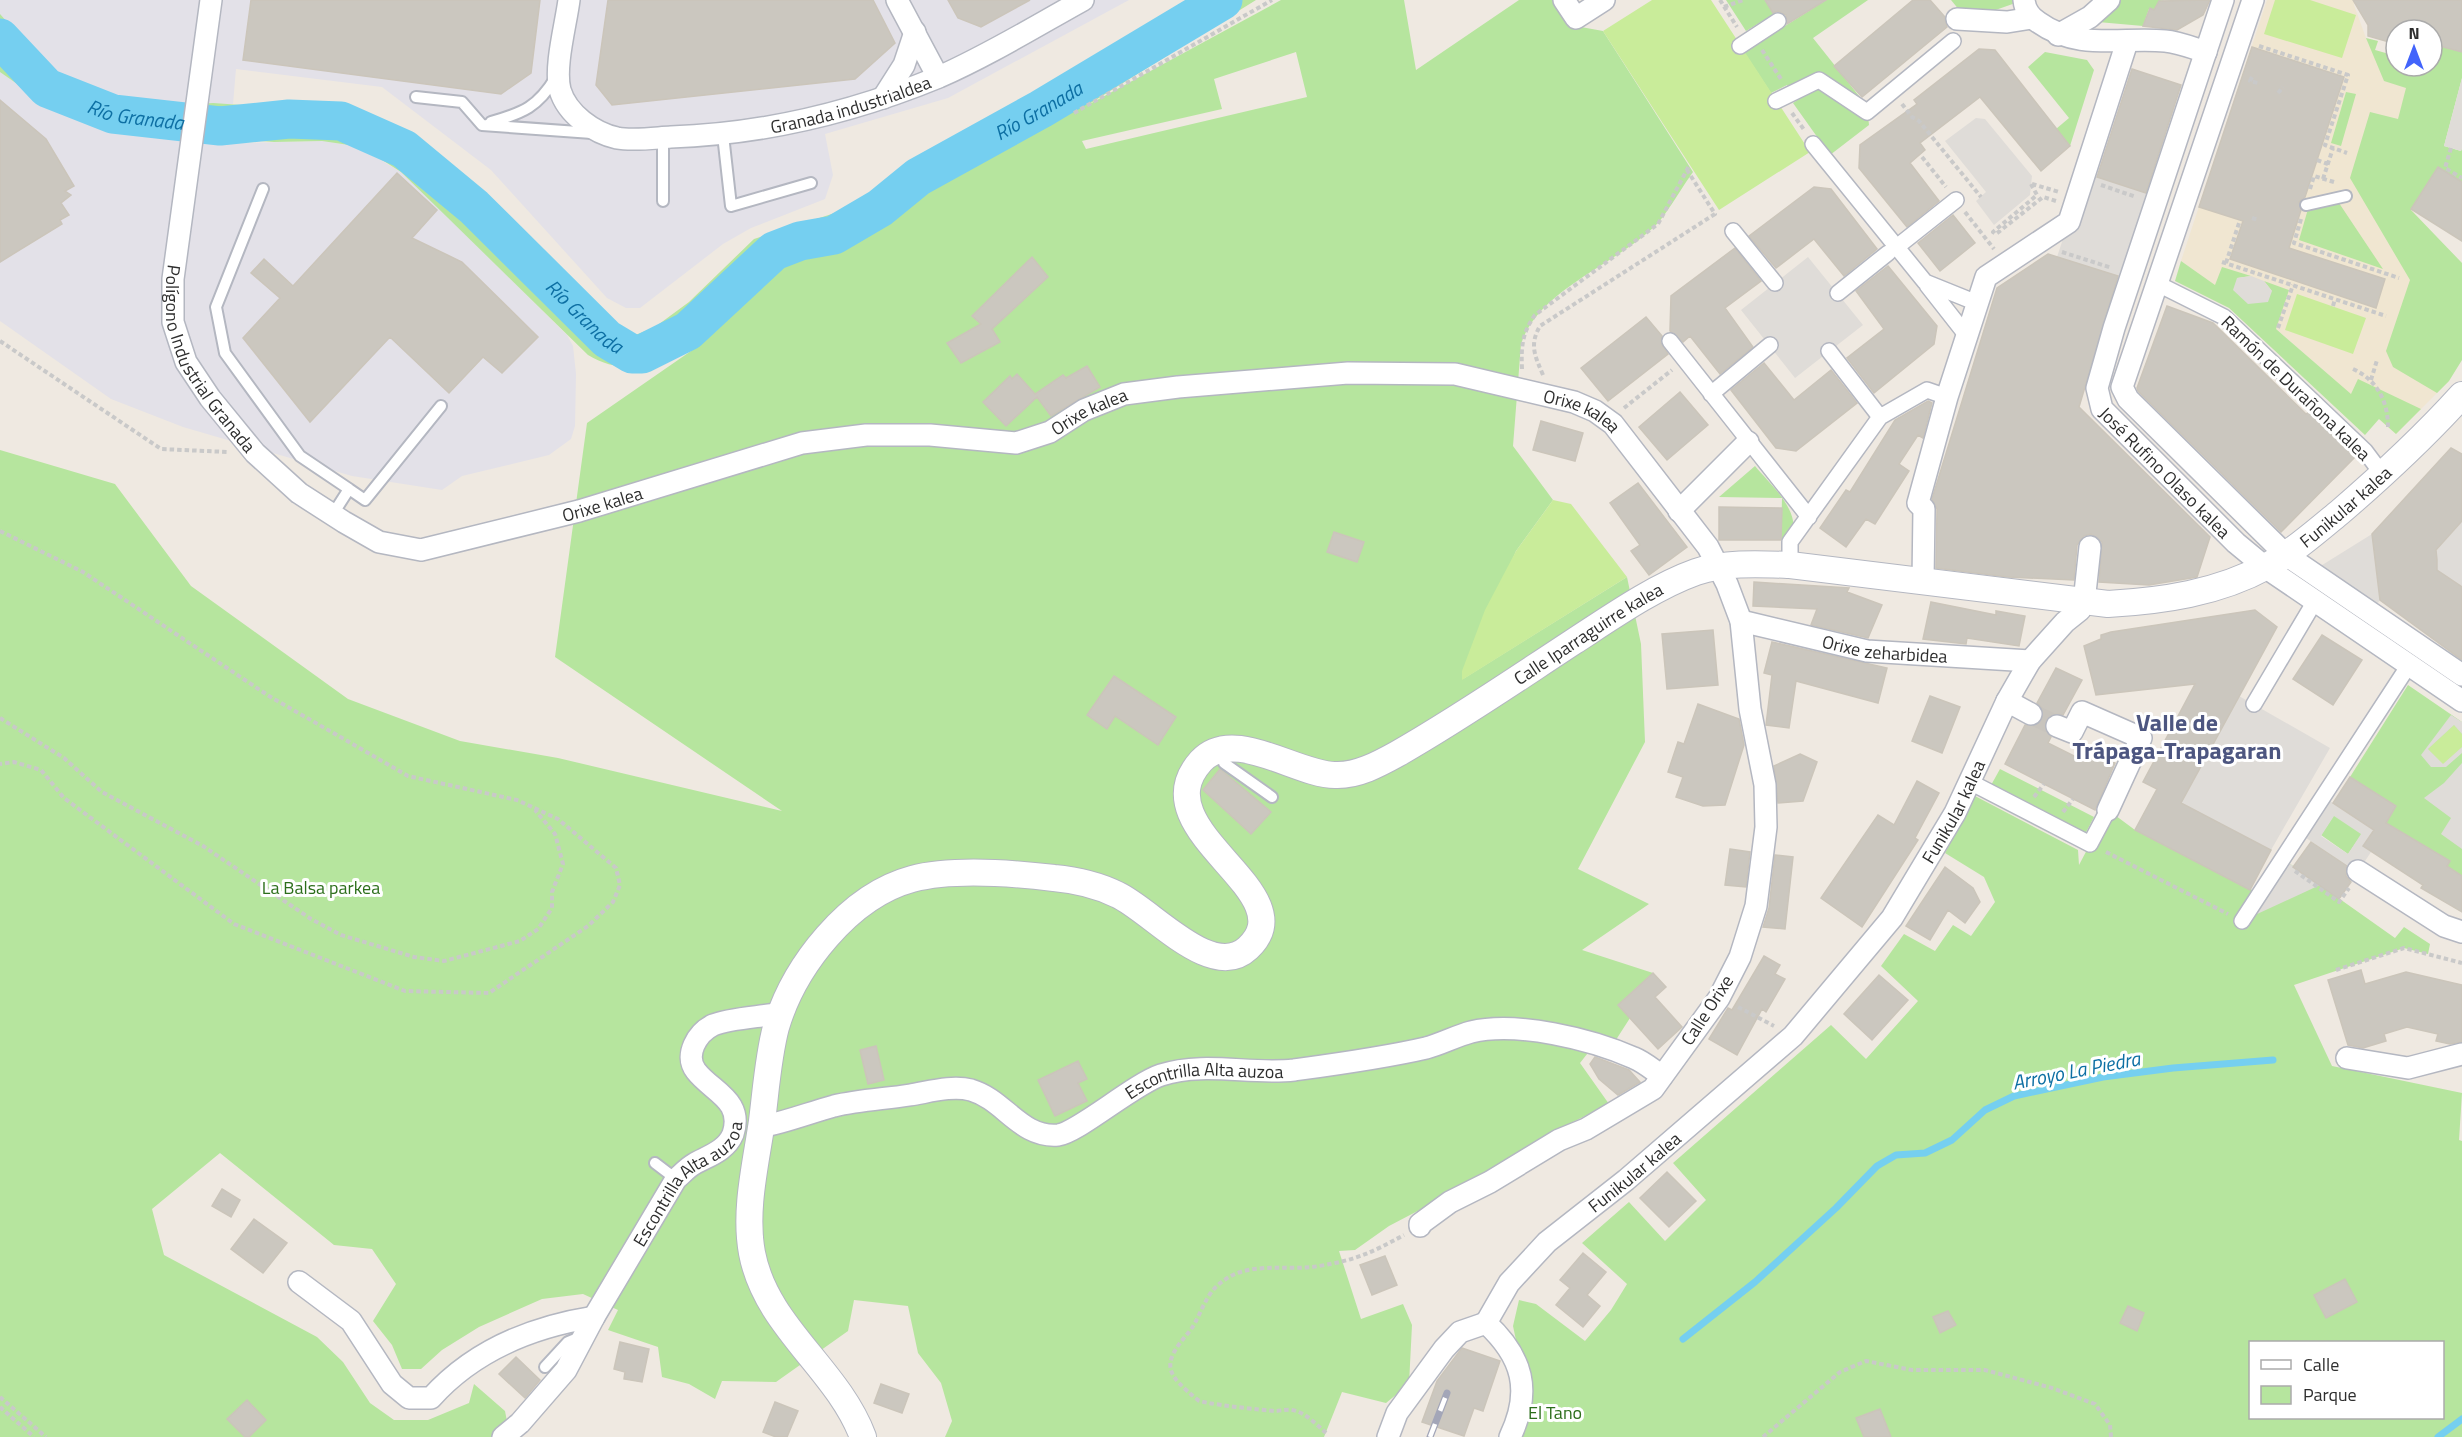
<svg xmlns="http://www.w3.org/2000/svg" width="2462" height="1437" font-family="'Titillium Web',sans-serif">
<rect width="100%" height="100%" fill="#efe9e1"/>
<path fill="#e3e1e8" d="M0,0H1129L948,98L825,134L833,175L825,199L751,228L723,244L640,308H626L607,298L491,170L382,87L236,69L233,104H213L210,144L322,141L349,145L379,159L401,172L460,229L567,335L573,346L576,374L575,426L571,439L549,455L462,476L442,490L352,476L183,427L111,399L0,321Z"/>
<path fill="#f0e6d1" d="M2267,0H2355L2354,5L2366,38L2378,41L2375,50L2396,56V66H2415L2387,183L2456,259L2449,381L2396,434L2283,335L2181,261Z"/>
<path fill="#b6e59e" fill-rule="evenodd" d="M1219,0H1256L1086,106L1281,0H1404L1416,70L1519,0H1553L1570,25L1603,31L1693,172C1682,187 1667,214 1656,225C1617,264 1538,290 1521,344L1513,446L1553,500L1516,551L1463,679L1627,577L1641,644L1645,742L1578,869L1649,904L1582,950L1653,973L1618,1005L1630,1018L1612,1046L1598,1040L1580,1063L1609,1104L1547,1135L1450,1194L1389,1226L1355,1250L1339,1251L1361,1319L1403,1304L1412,1325L1409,1384L1386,1403L1342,1392L1324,1437H945L952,1421L941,1383L918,1353L908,1306L854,1300L848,1331L776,1382L722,1381L715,1399L689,1384L662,1377L658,1347L608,1330L618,1310L583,1294L542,1299L479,1327L442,1350L421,1369H402L392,1345L373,1321L396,1284L372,1249L334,1245L220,1153L152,1209L164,1255L317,1337L343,1362L370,1403L394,1420H428L469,1403L474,1384L505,1411L510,1437H0V450L115,484L191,586L348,699L460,741L558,758L782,811L555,657L587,423L691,351C653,364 625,377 588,355L401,172L379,158L349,145L322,141L274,142L133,131L46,104L0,72V14L60,82L132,108L213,103L284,108L336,105L406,131L457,172L602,321L622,334H638L655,327L689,302L754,239L841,211L1062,80ZM1296,52L1307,97L1086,149L1082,141L1222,109L1214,79Z
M1726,0H1765L1774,14L1746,31Z
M1826,0H1868L1813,38L1867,106L1869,125L1830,155L1793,103L1799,99L1787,85L1771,93L1744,52Z
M1951,0H2024L1987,13L1960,11Z
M2119,0H2165L2159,1L2154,10L2149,9L2143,26L2098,22Z
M2366,38L2378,41L2375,50L2396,56V66H2432V44L2462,52V78L2444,146L2461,151L2462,148V182L2438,167L2411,210L2462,263V360L2449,381L2437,393L2393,367L2386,351L2410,280L2350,178L2370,112L2398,119L2406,88L2384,81Z
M2045,52L2087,60L2094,70L2070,146L2056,129L2069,118L2028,67Z
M2346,92L2356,94L2341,146L2331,143Z
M2339,203L2383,269L2299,240L2308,209Z
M2181,261L2215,285L2222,267L2251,276L2237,278L2272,291L2264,281L2289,290L2276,329L2351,394L2358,379L2421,409L2396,434L2379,419L2365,435L2229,308L2175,281Z
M1755,466C1769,483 1798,508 1793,532L1781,540L1782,498L1719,497Z
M2408,685L2462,722V876L2447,866L2449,861L2386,823L2350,777Z
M2000,769L2094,817L2084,836L1990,787Z
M1975,796L2078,850L2079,865L2108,810L2135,830L2260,894L2283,859L2395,938L2404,927L2430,944L2428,954L2404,948L2294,985L2332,1066L2462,1093L2459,1140L2462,1141V1437H1515L1517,1345L1513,1326L1519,1300L1536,1304L1585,1341L1611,1310L1627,1284L1582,1243L1629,1202L1665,1241L1706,1200L1673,1163L1831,1025L1866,1059L1918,1001L1881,966L1904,934L1935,951L1953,925L1971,936L1995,902L1984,877L1945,853ZM2250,1342H2442V1418H2250Z
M2334,815L2362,834L2348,854L2321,835Z"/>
<path fill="#c9ec9a" d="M1652,0H1711L1810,152L1719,210L1603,31Z
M2275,0H2310L2356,15L2342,58L2264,34Z
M2297,294L2366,318L2353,354L2285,330Z
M1553,500L1571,504L1627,577L1462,680V671L1485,610L1516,551Z
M2454,725L2462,734V747L2443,765L2428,749Z"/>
<path fill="#dfdcd8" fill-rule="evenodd" d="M2462,78V148L2461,151L2444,146Z
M1976,118L1985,119L2032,176L2030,195L1994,225L1976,201L1986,192L1945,141Z
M2085,173L2158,196L2130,280L2057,257Z
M1808,257L1863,325L1795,378L1741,310Z
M2251,276L2264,281L2272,291L2268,302L2248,304L2233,290L2237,278Z
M2462,521V587L2437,570L2436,551Z
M2372,534L2380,600L2370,613L2311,572Z
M2239,696L2330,748L2271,850L2181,803Z
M2451,715L2462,722V734L2454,725L2428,749L2443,764L2462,747V753L2446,767H2431L2421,755Z
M2462,763V849L2441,834L2451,818L2424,798L2444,783Z
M2324,797L2374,830L2363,846L2371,852L2357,873L2299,833ZM2334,816L2361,834L2348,854L2321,836Z
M2283,859L2320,885L2242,921Z"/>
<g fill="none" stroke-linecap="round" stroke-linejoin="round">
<path stroke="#75cff0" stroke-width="7" d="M1683,1339L1755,1282L1836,1208L1877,1166L1896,1155L1925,1153L1952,1140L1985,1110L2014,1096L2103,1077L2173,1068L2273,1060
M2438,1437L2462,1419"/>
<path stroke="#75cff0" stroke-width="39" id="s1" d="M0,38L47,88L113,114L220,126L289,119L341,121L404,149L474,207L607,339L632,354H642L688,331L774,251L800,241L834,235L880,208L918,177L1041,109L1223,0"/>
</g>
<path fill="#cbc7bf" stroke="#cbc5ba" stroke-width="1.5" d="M251,0H540L531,73L501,94L243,60Z
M608,0H873L895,43L855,79L612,105L596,85Z
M948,0H1030L981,27L958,18Z
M1765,0H1826L1787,24L1786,15L1778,11L1773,13Z
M1913,0H1930L1945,17L1947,27L1862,97L1834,66Z
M2210,0L2203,15L2177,30L2143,26L2150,8L2154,10L2159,1Z
M2353,0H2462V52L2432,44V30H2396V44L2368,36V25Z
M2252,47L2344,77L2305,197L2299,202L2301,210L2289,248L2385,279L2376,308L2230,259L2243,221L2199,207Z
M1979,49L1995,50L2070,146L2041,171L1980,97L1920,143L1925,150L1910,163L1939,201L1907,227L1859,168L1860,145L1917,104L1914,100Z
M2132,69L2181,85L2146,193L2097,177Z
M0,100L46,139L74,186L65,191L71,195L61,203L69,215L60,220L62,224L0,262Z
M2438,167L2462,182V241L2411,209Z
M397,173L437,210L412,238L462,262L538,337L502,373L483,357L449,393L390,337L310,422L243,338L280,298L251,273L264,259L293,286Z
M1814,187L1831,189L1877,249L1844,276L1814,239L1776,268L1749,236Z
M1953,215L1975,243L1940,271L1918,243Z
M1735,248L1761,281L1725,308L1753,347L1720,374L1690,336L1683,342L1670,331L1671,296Z
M2048,254L2118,276L2079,407L2210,537L2197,577L2149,585L2099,582L2102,542L2091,534L2084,536L2077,545L2074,580L2008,577L1936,568L1937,509L1932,499L1997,288Z
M1032,257L1048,277L992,329L1000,342L961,363L947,343L981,324L972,316Z
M1888,266L1937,326L1934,344L1874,393L1847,358L1884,329L1856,291Z
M2167,306L2213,323L2306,414L2309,412L2355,457L2281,532L2138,391L2137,388Z
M1646,317L1662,336L1661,343L1668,354L1608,401L1581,368Z
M1764,363L1794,400L1831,370L1857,403L1796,451L1776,448L1731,390Z
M1087,366L1100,387L1051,416L1037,397L1006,426L983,402L1010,376L1012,379L1017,374L1035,394L1063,375L1066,378Z
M1680,392L1708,425L1667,460L1639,427Z
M1928,401L1932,403L1923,438L1918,435L1899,464L1909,471L1875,524L1866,519L1846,547L1820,528L1846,490L1850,492L1895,420Z
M1541,421L1583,433L1575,461L1533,450Z
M2451,448L2462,454V521L2436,550L2437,560V570L2462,587V660L2380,600L2372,534Z
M1638,483L1687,547L1649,575L1631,551L1640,545L1610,503Z
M1719,507L1782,508L1781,540H1719Z
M1334,532L1364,542L1357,562L1327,552Z
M1754,582L1849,588L1847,592L1882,605L1868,638L1811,625L1817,609L1753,606Z
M1931,602L1996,615V611L2025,616L2019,646L1967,638L1966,644L1923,639Z
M2255,610L2277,627L2181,803L2271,850L2250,890L2135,830L2157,789L2143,782L2195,684L2096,695L2084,646L2101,639V635L2111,632Z
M1713,630L1718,685L1667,689L1662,634Z
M2322,635L2362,660L2333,705L2293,679Z
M1772,642L1887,668L1878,703L1796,681L1789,728L1766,725L1772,675L1764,673Z
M2056,668L2082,680L2063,715L2055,714L2045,721V728L2051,737L2048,743L2086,762L2094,752L2115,763L2095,810L2005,764L2025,725H2037L2042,720V708L2037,703Z
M1114,676L1176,717L1158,745L1115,716L1107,729L1087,715Z
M1930,696L1960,707L1942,753L1912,741Z
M1698,704L1739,719L1744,745L1725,805L1703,806L1676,797L1683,777L1668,772L1678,742L1684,744Z
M1800,754L1817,762L1803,801L1778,803L1774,766Z
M1220,769L1271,812L1251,834L1203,790Z
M2350,777L2396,806L2386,823L2450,861L2447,866L2462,876V912L2421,888L2423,885L2363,846L2374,830L2333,803Z
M1917,781L1939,793L1915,838L1918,840L1862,927L1821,898L1878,815L1894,825Z
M2311,842L2347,866L2346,876L2351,882L2339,899L2293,867Z
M1730,849L1750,852L1746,887L1725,885Z
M1775,855L1793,857L1785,929L1763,927L1769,908Z
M1945,867L1973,888L1980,902L1965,923L1948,910L1930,940L1906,926Z
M1764,956L1780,965L1775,974L1785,979L1766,1012L1762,1009L1737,1055L1709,1039L1728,1008L1732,1010Z
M2361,970L2365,984L2406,972L2462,985V1042L2450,1044L2436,1041L2438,1034L2407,1027L2384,1034L2386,1041L2363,1048L2348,1045L2328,980Z
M1653,973L1666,987L1655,997L1682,1027L1658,1049L1618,1005Z
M1879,975L1908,1000L1872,1040L1844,1014Z
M876,1046L884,1080L868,1084L860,1050Z
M1595,1057L1629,1070L1640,1082L1618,1095L1599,1079L1590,1064Z
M1078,1061L1087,1079L1078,1083L1087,1101L1055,1116L1038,1080Z
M1667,1172L1696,1201L1669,1227L1640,1198Z
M222,1189L240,1200L231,1217L212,1206Z
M254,1219L287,1243L263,1273L231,1249Z
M1583,1253L1606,1272L1587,1295L1600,1306L1583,1327L1556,1305L1570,1288L1560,1280Z
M1385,1256L1397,1285L1372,1295L1360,1265Z
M2345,1279L2357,1302L2326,1318L2314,1295Z
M2128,1306L2144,1313L2137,1331L2120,1323Z
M1948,1311L1956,1325L1940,1333L1933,1317Z
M620,1342L649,1349L642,1382L624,1379L625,1372L614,1369Z
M1462,1348L1500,1361L1483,1411L1474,1408L1464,1436L1422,1422L1437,1381Z
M516,1357L540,1380L525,1398L499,1374Z
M881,1384L909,1394L902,1413L874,1403Z
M247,1400L266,1420L249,1437H245L227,1419Z
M775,1402L798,1411L787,1437H776L763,1432Z
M1880,1409L1891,1437H1864L1856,1418Z"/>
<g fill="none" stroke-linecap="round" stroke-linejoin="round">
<path stroke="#c8c4bd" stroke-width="21" stroke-dasharray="21 10" stroke-linecap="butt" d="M2031,714L2057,726"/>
<defs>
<path id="service" d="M416,97L462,102L482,125L592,133
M491,122C523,113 538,107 556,77
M723,135L731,206L811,183
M263,189L216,307L225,353L300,456L349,489L333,514
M663,201V138
M2306,205L2346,196
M349,489L365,500L441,406
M1221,750L1224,763L1272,797
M655,1163L676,1179
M545,1367L568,1342L580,1337"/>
<path id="pedestrian" d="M1740,46L1778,21
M1776,101L1819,80L1867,112L1953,41
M1813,144L1925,282L1977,303
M1733,231L1775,283
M1903,242L1956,200
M2156,283L2224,317L2365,451L2383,475
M1927,285L1967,336
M1838,293L1888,253
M1670,341L1809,517
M1829,351L1880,417
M1711,394L1770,345
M1790,565V542L1880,417L1927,390L1947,397
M2254,704L2315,601
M1970,782L2090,844L2108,810
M2242,921L2409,665"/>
<g id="minor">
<path id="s2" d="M211,0L173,279V322L186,362L210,398L255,453L299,493L344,522L379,542L421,550L579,511L802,443L866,435H930L1016,443L1050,432L1084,410L1124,394L1178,387L1348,373L1455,374L1574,402L1595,411L1613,424L1708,547L1727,584L1741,621L1750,709L1765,785L1766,827L1756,906L1740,957L1719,998L1653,1089L1586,1129L1559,1140L1490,1182L1450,1202L1420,1224V1226"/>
<path id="s3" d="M569,0C566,24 554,67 560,90C567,114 594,133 617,138C633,141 654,138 671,137C763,134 854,112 939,77C989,55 1036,26 1083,0"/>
<path d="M897,0L938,77"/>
<path d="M1564,0L1576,18L1604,0"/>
<path d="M2024,0C2025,10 2030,17 2038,22C2078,51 2121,37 2165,41C2178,42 2193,48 2206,52"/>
<path id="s4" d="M2223,0L2114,328L2097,388L2102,409L2236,543L2265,567L2462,701"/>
<path d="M2253,0L2122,387L2128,399L2286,555L2462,675"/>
<path d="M1957,19L2007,22L2032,18"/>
<path d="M2058,35L2090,17L2109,0"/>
<path d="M883,98L904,65L915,32"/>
<path d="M1679,511L1748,442"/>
<path d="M1923,581L1924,509L1918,503L1947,397L1986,277L2069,222L2127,42"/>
<path d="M2084,602L2090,547"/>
<path id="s5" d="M1741,621L1867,651L2030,661"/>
<path d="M2007,701L2031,714"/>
<path d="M2057,726L2072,732L2082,712L2141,738L2108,810"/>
<path d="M2358,871L2444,926L2462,932"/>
<path d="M2347,1058L2408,1068L2462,1054"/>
<path id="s6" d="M761,1127C786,1122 809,1113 834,1106C859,1100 885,1099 910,1095C929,1092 952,1085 971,1090C1005,1100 1020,1138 1058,1135C1077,1133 1134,1084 1161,1075C1205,1061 1250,1075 1294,1070C1338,1064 1383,1058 1426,1048C1441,1044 1456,1036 1471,1032C1517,1021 1591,1039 1634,1058C1644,1062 1653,1070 1662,1076"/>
<path d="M299,1282L351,1321L392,1384L409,1398H431C474,1350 531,1327 594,1317"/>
<path id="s7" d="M1486,1323L1509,1283L1547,1242L1626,1180L1793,1036L1892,918L1955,813L2007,701L2030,661L2065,622L2080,610L2082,601"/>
<path d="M1486,1323C1523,1357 1532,1391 1510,1437"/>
<path id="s8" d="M503,1437L520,1423L566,1370L594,1317L676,1179C682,1174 687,1168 694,1164C708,1156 726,1151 733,1134C744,1100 712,1092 696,1071C684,1055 697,1033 713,1025C730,1018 761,1017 781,1013"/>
<path d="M1388,1437L1397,1413L1444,1349L1460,1332L1486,1323"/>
</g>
<g id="tertiary">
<path id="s9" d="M863,1437C837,1368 766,1327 752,1253C744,1210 756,1163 762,1121C766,1090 768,1057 776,1027C794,966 849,896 912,879C953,868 1012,873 1054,878C1076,880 1098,885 1118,895C1152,911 1212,982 1248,948C1309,891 1138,831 1201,761C1233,726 1297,775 1335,775C1357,776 1379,764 1397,754C1457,720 1515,680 1573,642C1610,618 1654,587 1696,572C1726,562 1760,564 1790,565L2108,604C2162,601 2218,593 2267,566C2293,552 2317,531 2340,512C2383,475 2424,437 2462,395"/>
</g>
</defs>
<use href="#service" stroke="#b4b7c1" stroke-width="14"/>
<use href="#pedestrian" stroke="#b4b7c1" stroke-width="18"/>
<use href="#minor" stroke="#b4b7c1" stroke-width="24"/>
<use href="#tertiary" stroke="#b4b7c1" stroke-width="28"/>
<path stroke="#c9c9c9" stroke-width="4" stroke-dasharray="4.5 3" stroke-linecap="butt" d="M1720,0L1737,27
M1724,7L1743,0
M2259,46L2348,75L2325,145L2347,153
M1762,50L1781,79
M2252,77L2250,81L2258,83
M2278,93L2283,87
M1902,104L1912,117L1919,121L1981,197
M1074,113L1272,0
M1792,113L1805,131
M2451,148L2445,168L2462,178
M1922,157L1946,187
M2317,160L2328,164
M2323,179L2333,148
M2031,184L2037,195L1993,232L1996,234L2043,197L2056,201
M2032,184L2059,192
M2101,185L2136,197
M2310,189L2314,176L2334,182
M1965,212L1994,249
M2252,218L2259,220
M2301,219L2294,243L2399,278
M2062,252L2112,268
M2222,262L2386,316
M2226,263L2240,220
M2333,306L2335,299
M2278,328L2293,285
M0,341L161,449L228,452
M1522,369C1521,347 1522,333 1535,315L1658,224L1689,166
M2353,369C2377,380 2388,401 2388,427
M1543,375C1535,356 1529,345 1540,326L1715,214L1687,170
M2371,380L2377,360
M1624,408L1672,370
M0,531L83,572L269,696L408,776L517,800L558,819L616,868L620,885L613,902L588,926L489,993L405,991L234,924L64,798L41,770L14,762L0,764
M0,718L64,758L102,792L203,846L311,919L341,935L414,957L444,961L520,941L538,929L552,908V892L563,864L555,834L535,810
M2034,797L2044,784
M2063,812L2073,799
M2106,852L2228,914
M2295,871L2339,902L2349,888
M2336,970L2404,948L2462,963
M1738,1007L1774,1026
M0,1397L46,1437
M0,1407L34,1437
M1326,1433C1316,1424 1305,1412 1292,1410C1286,1409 1280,1411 1274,1411C1264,1410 1202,1404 1198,1400C1166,1374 1160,1365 1189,1332C1200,1318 1204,1297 1218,1285C1246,1259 1285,1272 1319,1266C1356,1260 1371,1253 1404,1235
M1763,1437L1840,1372L1866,1361L1912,1370H1985L2052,1388L2095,1404L2110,1425L2111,1437"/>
<use href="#service" stroke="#fff" stroke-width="10"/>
<use href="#pedestrian" stroke="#fff" stroke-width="15"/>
<use href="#minor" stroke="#fff" stroke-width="21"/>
<use href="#tertiary" stroke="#fff" stroke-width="26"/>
<defs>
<path id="rail" d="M1430,1437L1447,1393"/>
</defs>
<use href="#rail" stroke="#a3a6b8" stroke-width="7"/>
<use href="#rail" stroke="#fff" stroke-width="4.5" stroke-dasharray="14" stroke-linecap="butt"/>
</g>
<g text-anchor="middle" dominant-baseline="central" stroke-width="6" stroke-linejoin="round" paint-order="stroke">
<g font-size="18" fill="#2e2e2e" stroke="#fff">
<text stroke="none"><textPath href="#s3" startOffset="406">Granada industrialdea</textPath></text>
<text stroke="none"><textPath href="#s2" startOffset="372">Polígono Industrial Granada</textPath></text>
<text transform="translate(2296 388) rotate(44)">Ramón de Durañona kalea</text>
<text stroke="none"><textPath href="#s2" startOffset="1368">Orixe kalea</textPath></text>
<text stroke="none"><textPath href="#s2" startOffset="1872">Orixe kalea</textPath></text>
<text stroke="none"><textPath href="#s4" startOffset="519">José Rufino Olaso kalea</textPath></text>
<text stroke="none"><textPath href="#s2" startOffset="864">Orixe kalea</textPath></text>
<text stroke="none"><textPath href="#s9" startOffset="2468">Funikular kalea</textPath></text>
<text stroke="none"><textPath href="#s9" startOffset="1665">Calle Iparraguirre kalea</textPath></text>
<text stroke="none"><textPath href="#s5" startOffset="147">Orixe zeharbidea</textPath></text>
<text stroke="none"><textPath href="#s7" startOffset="700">Funikular kalea</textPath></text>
<text transform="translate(1707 1010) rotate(-57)">Calle Orixe</text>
<text stroke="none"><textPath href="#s6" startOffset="476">Escontrilla Alta auzoa</textPath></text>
<text stroke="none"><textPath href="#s7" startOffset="214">Funikular kalea</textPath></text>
<text stroke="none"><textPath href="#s8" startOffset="318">Escontrilla Alta auzoa</textPath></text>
</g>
<g font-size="18" fill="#2c6e1b" stroke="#fff">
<text x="321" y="887">La Balsa parkea</text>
<text x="1555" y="1412">El Tano</text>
</g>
<g font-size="20" font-style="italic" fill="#0d6fa3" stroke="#fff">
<text stroke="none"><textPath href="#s1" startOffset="1226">Río Granada</textPath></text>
<text stroke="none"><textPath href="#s1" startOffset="162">Río Granada</textPath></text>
<text stroke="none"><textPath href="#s1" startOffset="684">Río Granada</textPath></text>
<text transform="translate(2076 1070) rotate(-11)">Arroyo La Piedra</text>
</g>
<g font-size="24" font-weight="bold" fill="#4d5680" stroke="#fff">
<text x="2177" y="722">Valle de<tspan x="2177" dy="28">Trápaga-Trapagaran</tspan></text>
</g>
</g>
<rect x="2249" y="1341" width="195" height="78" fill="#ffffff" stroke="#ababab" stroke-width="1.5"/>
<rect x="2261" y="1360" width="30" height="9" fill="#ffffff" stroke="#ababab" stroke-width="1.5"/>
<text x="2303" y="1371" font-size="18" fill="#2e2e2e">Calle</text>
<rect x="2261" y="1386" width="30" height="18" fill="#b6e59e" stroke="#ababab" stroke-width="1.5"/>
<text x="2303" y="1401" font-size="18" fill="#2e2e2e">Parque</text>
<g transform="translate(2414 48)"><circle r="28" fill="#ffffff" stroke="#ababab" stroke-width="1.5"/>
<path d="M0-4.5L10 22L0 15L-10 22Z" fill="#4264fb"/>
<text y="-9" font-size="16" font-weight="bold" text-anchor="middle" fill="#2e2e2e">N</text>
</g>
</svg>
